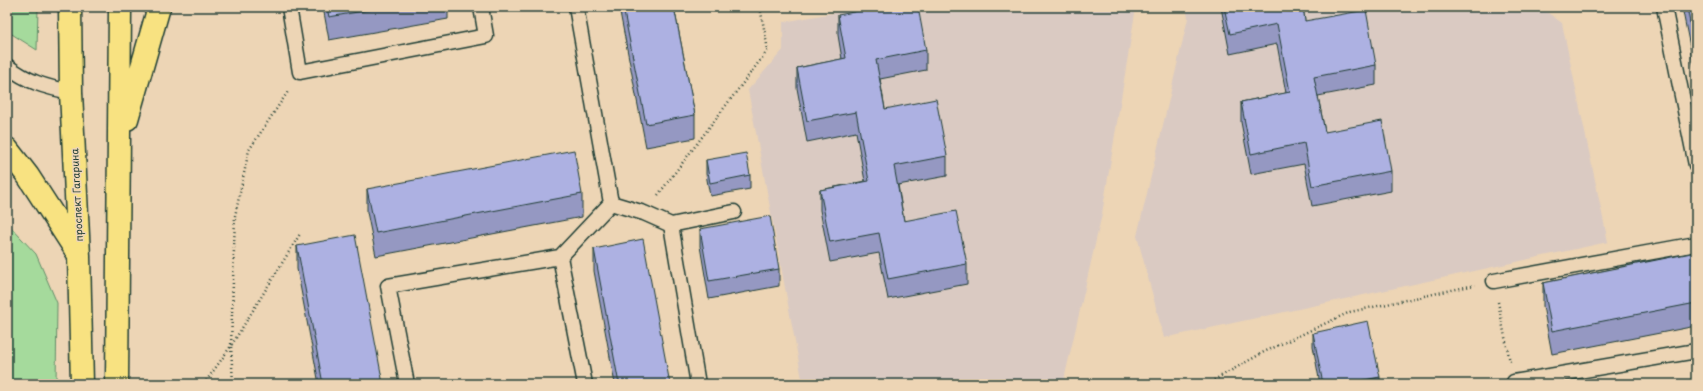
<svg xmlns="http://www.w3.org/2000/svg" width="1703" height="391" font-family="'Playpen Sans',sans-serif">
<rect width="100%" height="100%" fill="#edd5b5"/>
<filter id="ink" filterUnits="userSpaceOnUse"><feTurbulence type="fractalNoise" baseFrequency=".025" numOctaves="2"/><feDisplacementMap in="SourceGraphic" scale="8" xChannelSelector="R" yChannelSelector="G"/><feConvolveMatrix kernelMatrix="1 2 1 2 8 2 1 2 1" color-interpolation-filters="sRGB"/></filter>
<g filter="url(#ink)">
<path fill="#dacac2" d="M867,7H1136L1102,214L1063,384H803L748,90L783,50V22Z
M1186,7H1540L1562,23L1608,242L1164,338L1137,236L1188,18Z"/>
<path fill="#a5da9c" stroke="#628c68" d="M7,7H38L37,50L7,31Z
M7,223L36,254L57,303L56,384H7Z"/>
<g fill="none" stroke-linecap="round" stroke-linejoin="round">
<defs>
<path id="lane" d="M289,7L300,72L486,36L481,7
M576,7L611,203L560,257L585,384
M1664,7L1696,165
M7,66C28,82 45,87 71,92
M611,203L644,213L671,225L698,384
M671,225L734,212
M1494,281L1696,244
M407,384L388,286L560,257
M1514,384V382L1696,351"/>
<path id="primary" d="M70,7L71,92L79,256L82,384
M127,119L159,7
M7,149L28,176L79,255
M117,384L120,7"/>
</defs>
<use href="#lane" stroke="#1f3d34" stroke-width="17"/>
<use href="#primary" stroke="#1f3d34" stroke-width="25"/>
<path stroke="#1f3d34" stroke-width="2.5" stroke-dasharray="1 3" stroke-linecap="butt" d="M658,195L768,50L760,7
M1498,302L1510,362
M204,384L231,346L300,234
M233,384L231,346L235,216L249,150L289,90
M1207,384L1264,352L1350,312L1475,285"/>
<use href="#lane" stroke="#edd5b5" stroke-width="14"/>
<use href="#primary" stroke="#f8e281" stroke-width="22"/>
</g>
<path fill="#9598c2" stroke="#1f3d34" d="M323,7H448V19L329,40Z
M619,7H674L695,115V138L646,147Z
M1221,7H1303L1305,21L1376,65V85L1318,96L1325,132L1391,171V191L1312,206L1304,164L1251,174L1241,122V102L1286,93L1277,44L1230,54Z
M1682,7H1696V77Z
M838,15L926,50V70L880,79L885,109L947,156V176L898,185L904,221L967,264V284L888,299L879,253L830,262L820,210V190L865,181L856,132L807,142L797,88V68L842,59L838,35Z
M706,160L750,175V189L710,196L706,174Z
M367,189L582,194V217L376,256L367,212Z
M700,229L779,269V286L709,299L700,246Z
M297,246L383,384H319L297,269Z
M594,249L670,384H615L594,271Z
M1696,252V326L1552,354L1543,306V283Z
M1313,333L1380,384H1320L1313,346Z"/>
<path fill="#797c9e" stroke="#1f3d34" d="M1380,377V384H1343Z"/>
<path fill="#adb1e2" stroke="#1f3d34" d="M327,7H386L329,17Z
M623,7H674L695,115L646,124Z
M879,7H918L926,50L876,60L885,109L936,99L947,156L894,166L904,221L956,211L967,264L888,279L879,233L830,242L820,190L869,181L856,112L807,121L797,68L846,58L838,15Z
M1224,7H1303L1305,21L1366,10L1376,65L1314,77L1325,132L1382,121L1391,171L1312,186L1304,143L1251,154L1241,102L1290,92L1277,24L1230,34Z
M1687,7H1696V55Z
M574,150L582,194L376,233L367,189Z
M746,153L750,175L710,183L706,160Z
M770,216L779,269L709,281L700,229Z
M355,235L383,384H323L297,246Z
M643,239L670,384H619L594,249Z
M1696,252V303L1552,331L1543,283Z
M1368,321L1380,377L1343,384H1323L1313,333Z"/>
</g>
<g text-anchor="middle" dominant-baseline="central" stroke-width="3" stroke-linejoin="round" paint-order="stroke">
<g font-size="10" fill="#1f3d34" stroke="#edd5b5">
<text transform="translate(76 195) rotate(-93)">проспект Гагарина</text>
</g>
</g>
<rect width="1703" height="391" fill="none" stroke="#edd5b5" stroke-width="24"/>
<rect x="12" y="12" width="1679" height="367" fill="none" stroke="#1f3d34" stroke-width="1.5" filter="url(#ink)"/>
</svg>
